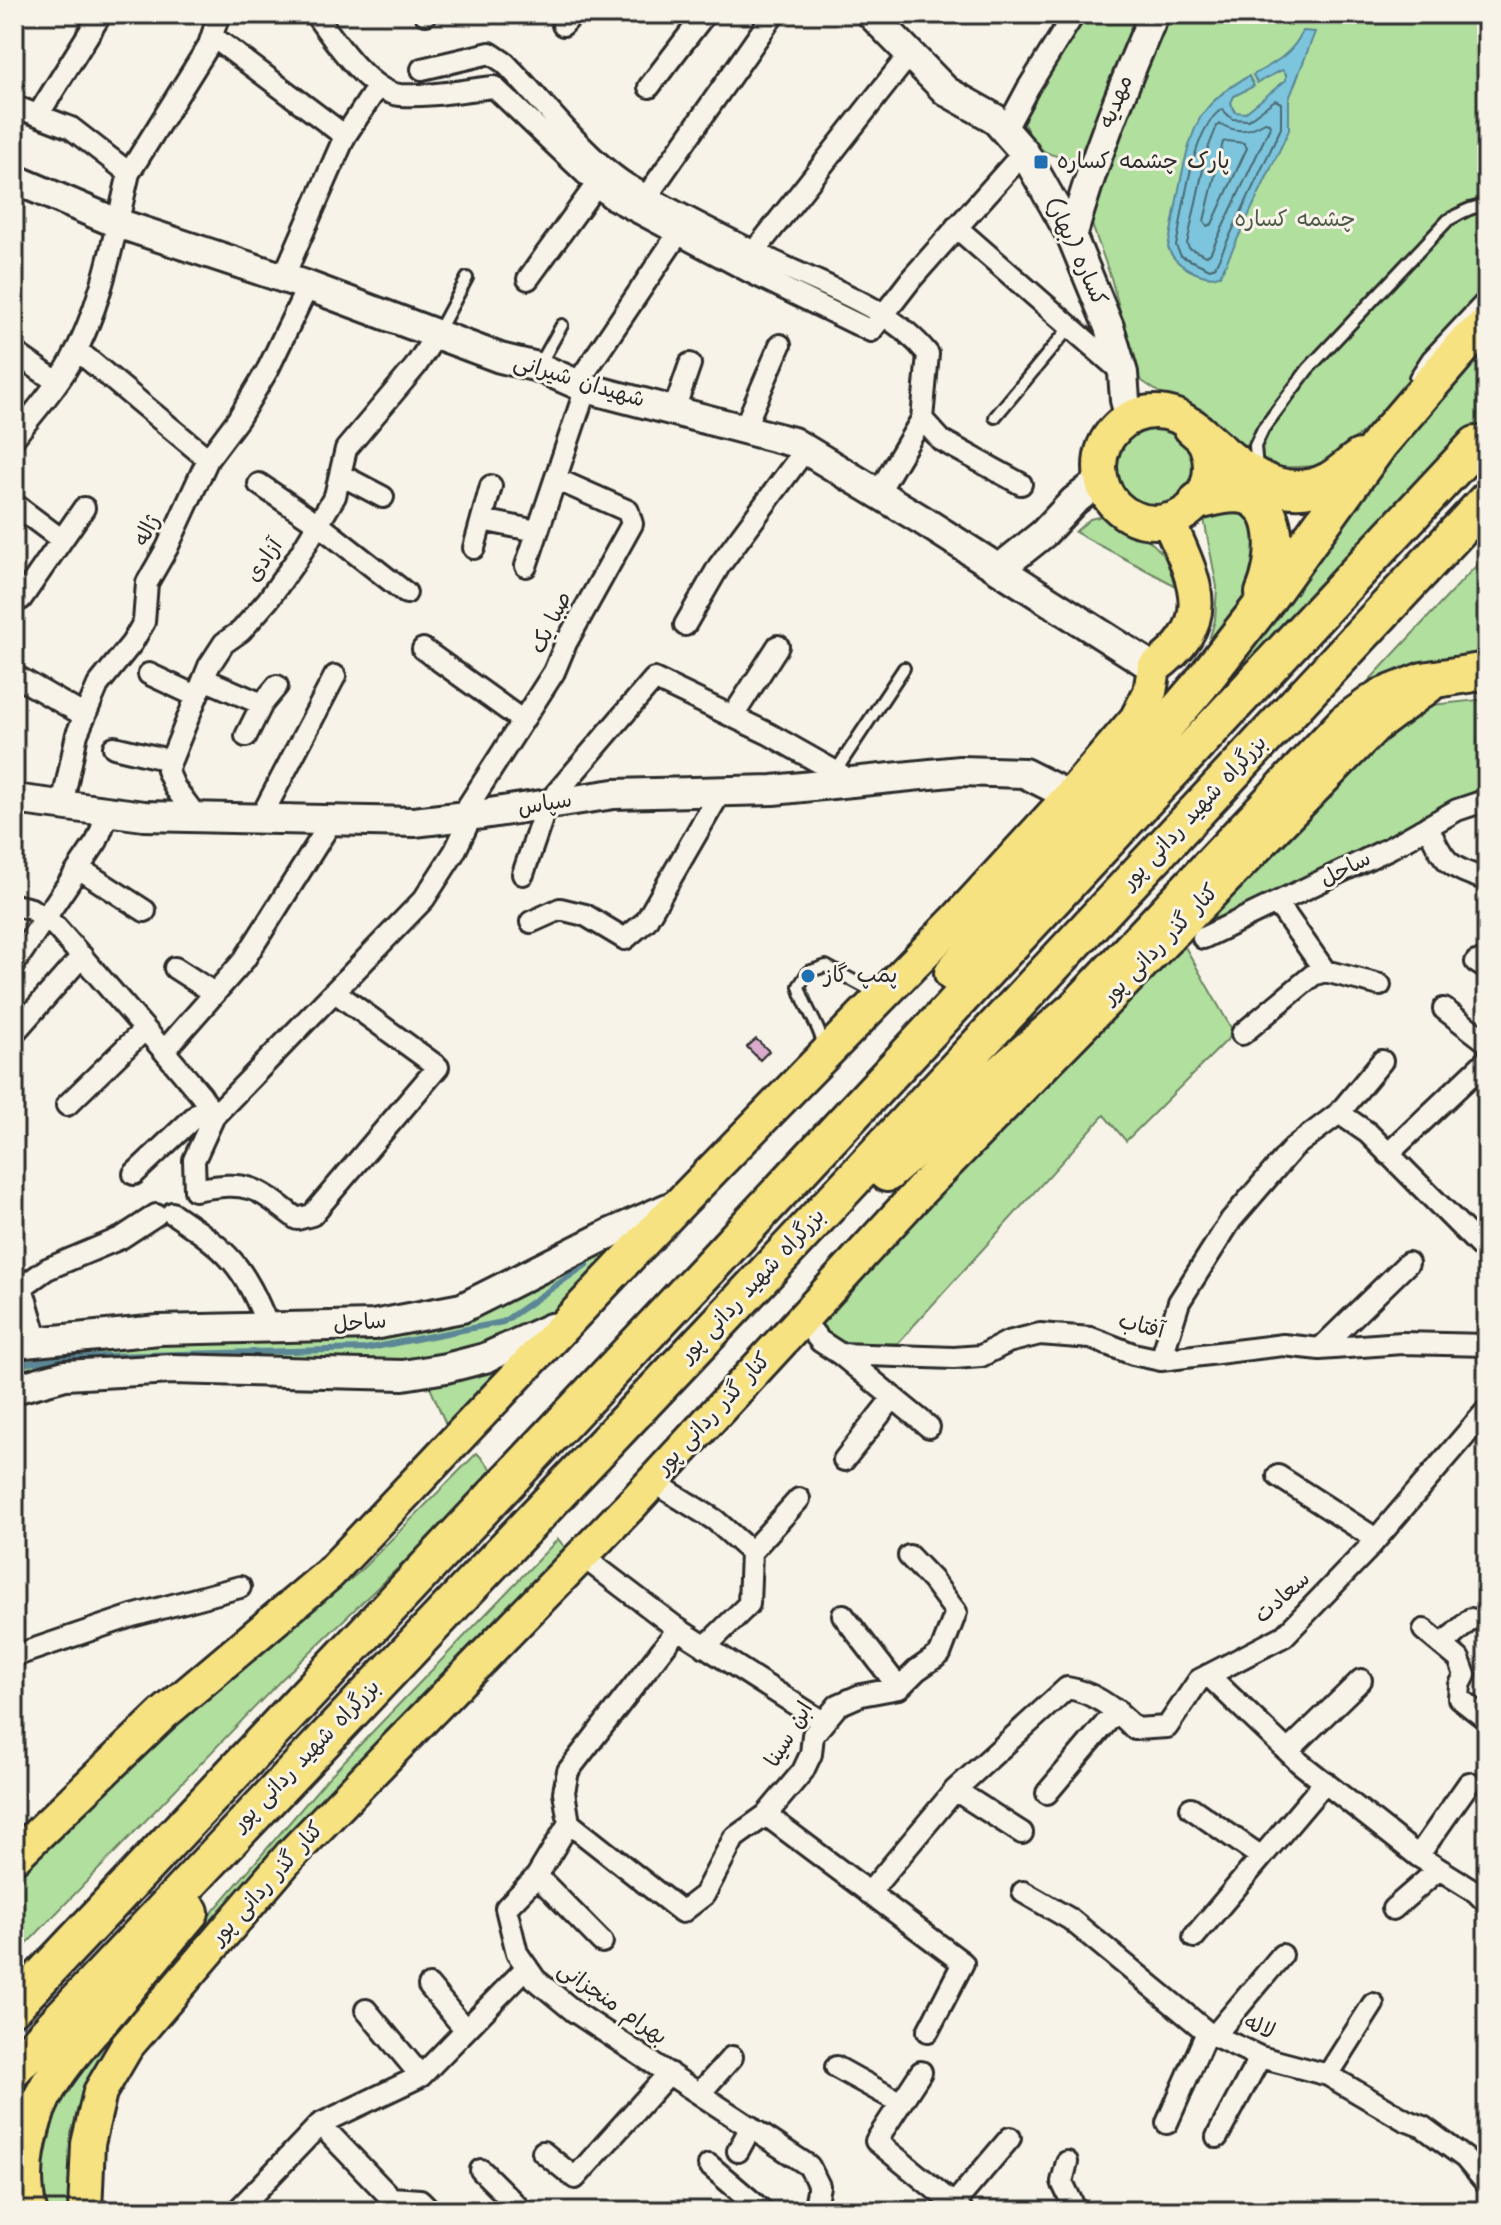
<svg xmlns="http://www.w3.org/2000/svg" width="1501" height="2225" font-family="Kalam,'Playpen Sans Arabic',sans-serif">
<rect width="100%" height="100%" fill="#f7f3e8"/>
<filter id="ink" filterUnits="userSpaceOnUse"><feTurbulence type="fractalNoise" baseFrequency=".0125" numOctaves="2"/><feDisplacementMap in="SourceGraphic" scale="16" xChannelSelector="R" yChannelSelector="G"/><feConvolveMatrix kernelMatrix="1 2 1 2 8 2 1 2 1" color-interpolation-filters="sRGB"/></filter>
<g filter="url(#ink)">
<path fill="#b0df9e" stroke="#6e8564" stroke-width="2" d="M1089,14H1140L1116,65L1079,159C1046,156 1038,153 1023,122L1053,67Z
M1166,14H1487V304L1376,421L1321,466L1270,468L1139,379L1111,278L1090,219Z
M1487,344V429L1348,573L1144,775L1364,486Z
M1112 466a42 42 0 1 1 84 0a42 42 0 1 1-84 0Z
M1241,501L1263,536L1252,594L1204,657L1215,620L1217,587L1203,514Z
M1107,515C1147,529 1169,559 1191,594L1075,532L1090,519Z
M1487,554V660L1321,732Z
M1487,699V785L1221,921L1186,932L1382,737L1432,705Z
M1180,938L1234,1033L1126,1141L1104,1115L898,1343L841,1344L822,1331V1316Z
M618,1239L620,1249L587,1284L535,1326L484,1353L413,1369L14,1384V1349L369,1332Z
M534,1346L447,1427L429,1385L476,1371Z
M477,1453L496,1474L282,1679L14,1957V1876L181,1716L358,1573Z
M558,1539L568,1551L152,2000L86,2084L71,2134L69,2183L72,2211H49L39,2186L58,2099L115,2025L327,1779Z"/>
<path fill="#7cc5dd" stroke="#5c8796" stroke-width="2" d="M1303,31L1315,32L1289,99V130L1220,276C1202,280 1173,265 1168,247C1176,212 1183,145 1202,115C1213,99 1232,85 1249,76L1254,86L1234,96L1231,103L1235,112L1245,113L1286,80V74L1282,70L1257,83L1253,75C1275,63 1292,54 1303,31Z"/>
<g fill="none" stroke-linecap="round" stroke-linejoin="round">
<path stroke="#4b6972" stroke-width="2" d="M1275,100L1281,103V128L1215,267L1210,269L1181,256L1176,246C1184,210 1191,129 1222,109L1232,119L1248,120Z
M1265,122L1269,123L1270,127L1210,254L1206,256L1189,248L1187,244L1207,151L1217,126L1221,124C1237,134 1250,131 1265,122Z
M1227,141L1244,143L1247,148L1212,224L1207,226L1204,221L1223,142Z"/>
<path stroke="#5c8796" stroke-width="6" d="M14,1365L71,1357L365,1349L503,1322L587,1264"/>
</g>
<path fill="#daabcd" stroke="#2b2b2b" stroke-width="2" d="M756,1039L769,1051L760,1060L747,1047Z"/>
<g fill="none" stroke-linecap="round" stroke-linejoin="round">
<defs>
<path id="lane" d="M437,334L467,278
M539,366L562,325
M1415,377L1428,357L1487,294
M995,417L1070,327
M1257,469L1255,446L1263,429L1308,369L1448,220C1460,214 1474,204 1487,207
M835,772L904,668
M819,1047L822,1040C816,1020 804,1006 799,986L808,972L826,966L865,987L884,980"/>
<path id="street" d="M315,14C333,38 368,92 400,95C430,97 464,90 494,87L611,198L750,272L871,331L912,278L1024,152
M425,14H426
M563,25L573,14
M212,36L345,136
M422,69L490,53L505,63C542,100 588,162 631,187C680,216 732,241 783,266C835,290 891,309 928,354L922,419L878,493
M649,87L705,14
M14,106L71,128L129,173C114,236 102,306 70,363C55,390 32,414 14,438
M38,115L101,14
M1006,129L1028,88L1074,14
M129,173L209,45L219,14
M647,196L774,14
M956,227L1123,373
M754,252L909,55
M283,278L345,136L378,86
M528,279L596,185
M77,350L208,459
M14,352L57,382
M577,384L678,234
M674,410L690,364
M922,419L941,440L1021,484
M744,429L780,345
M341,475L383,497
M259,484L318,524L406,593
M14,504L62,540
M482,520L537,531
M474,548L491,486
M526,566L586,388
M21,599L84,508
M685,625L719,566L805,450
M423,649L523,721
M149,674L196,696
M14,675L85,716
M204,679L262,704
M733,716L778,646
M246,736L262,704L277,686
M114,747L169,760
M62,806L77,734L98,685L132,643L144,622L147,583L167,548L208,459L238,419L268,369L308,286
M196,816L175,788L167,770L209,666L224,643L241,631L268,600L297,559L335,496L346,449L415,367L436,335
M261,817L335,676
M461,817L554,672L566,643L632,524L628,511L556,479
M1428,826C1444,864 1449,867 1487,880
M80,869L145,911
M523,874L547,804L654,679L769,734L852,781
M1278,904L1325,971
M14,905L31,909L56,927L164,1051L201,1095L214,1116
M531,922L560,909L585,915L625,939L646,921L721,791
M1203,938L1390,848L1457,810L1487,800
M1476,962L1487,969
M14,964L97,841L109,811
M175,968L214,993
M335,992L438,1067L312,1215L297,1219C256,1187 249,1180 195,1190L194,1160L214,1116L424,899L455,851L472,815
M1444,1009L1487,1042
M14,1033L82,956
M1242,1034L1313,975L1325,971L1380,985
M164,1051L244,960L333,819
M67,1105L145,1029
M1339,1113L1368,1133L1487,1253
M1388,1154L1487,1060
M134,1174L207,1105
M172,1213C230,1252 243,1264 269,1329
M14,1279L22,1287L47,1269L121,1238L156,1215
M22,1287L38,1342
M802,1319L820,1341L840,1354L954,1358L981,1356L1008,1342L1040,1334L1091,1338L1133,1354L1161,1360L1283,1345L1320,1349L1402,1343L1487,1345
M1320,1349L1408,1263
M840,1354L929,1427
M1161,1360L1179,1302L1231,1220L1294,1147L1339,1113L1382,1061
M844,1460L892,1399
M1278,1476L1376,1539
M652,1481L715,1520L751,1552L749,1604L705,1647
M751,1552L799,1499
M582,1556L678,1629L823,1722
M843,1615L899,1688
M678,1629L568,1771L564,1792L569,1823L537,1876L506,1908L517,1953L535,1979L575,2012L809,2166L819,2186L814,2211
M1424,1630L1459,1659L1465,1675L1460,1685L1459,1698L1487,1720
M1442,1645L1471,1619
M14,1656L132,1616L240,1587
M1208,1675L1300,1763L1418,1856L1476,1892L1487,1903
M1288,1751L1361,1680
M955,1790L1022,1833
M1047,1793L1117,1710
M1191,1808L1260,1856
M766,1815L963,1963L928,2031
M569,1823L682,1912L704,1895L734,1838L766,1815L803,1771L811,1754L813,1735L838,1705L861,1695L899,1688L917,1670L940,1654L956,1612L932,1580L909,1556
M1418,1856L1469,1783
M537,1876L602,1942
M1023,1892L1070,1919L1207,2032L1260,2057L1328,2075L1405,2120L1423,2127L1465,2158L1487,2184
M869,1893L955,1790L1067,1688C1094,1692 1116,1709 1135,1729L1167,1727L1199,1680L1284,1636L1367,1550L1487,1410
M1393,1909L1439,1869
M1194,1937L1325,1782
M429,1986L465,2029
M366,2010L421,2076
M1215,2035L1282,1955
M836,2067L901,2103
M921,2072L876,2141L962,2211
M1328,2075L1373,2004
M700,2093L732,2057
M1167,2123L1207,2032
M320,2124L391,2198L420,2200L431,2211
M1217,2137L1260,2057
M738,2151L751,2127
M543,2152L575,2178L669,2073
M1067,2162L1062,2182L1076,2211
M709,2165L763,2211
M481,2170L522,2211
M954,2204L1010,2138
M237,2211L320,2124L421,2076L527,1967"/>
<path id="secondary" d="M871,14L946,91L994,118L1024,152L1072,237L1109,327L1123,373L1125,400L1130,418
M14,179L117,223L308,286L500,358L538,367L586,388L793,442L922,520L1154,668
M1072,237C1093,160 1123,87 1154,14
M999,569L1043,534L1074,501L1101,480
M14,799L144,816L414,822L483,814L614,794L773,790L960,771L1024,773L1070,796
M14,1344L159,1330L373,1325L462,1308L611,1233L677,1204
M14,1389L65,1375L172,1369L403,1375L446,1368L485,1358L551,1328L563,1327"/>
<path id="primary" d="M1100 467a55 55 0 1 1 110 0a55 55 0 1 1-110 0Z
M14,1857L163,1714L329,1574L681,1202L954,922L1070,796L1136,719L1150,692L1154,668C1219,622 1195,581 1168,520
M85,2211L88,2144L100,2092L127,2046L290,1856L634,1502L921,1190L1374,727L1428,687"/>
<path id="highway" d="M1192,427C1230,459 1275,509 1329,481C1340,475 1350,465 1360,458
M1198,501C1213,497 1233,491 1248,496C1283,509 1276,566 1264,593
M953,973L1200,685L1267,599L1380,443L1465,344L1487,326
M887,1173L1075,1009L1345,723L1380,698L1423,681L1487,671
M14,2006L707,1270L1476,445
M14,2068L735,1306L1487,500
M28,2211C21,2182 24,2150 33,2121C44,2081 78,2046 104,2015C133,1981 161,1946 190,1912"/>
</defs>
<use href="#lane" stroke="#2b2b2b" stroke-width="16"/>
<use href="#street" stroke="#2b2b2b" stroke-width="26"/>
<use href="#secondary" stroke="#2b2b2b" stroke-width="34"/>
<use href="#primary" stroke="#2b2b2b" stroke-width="38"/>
<use href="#highway" stroke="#2b2b2b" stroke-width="42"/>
<use href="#lane" stroke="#f7f3e8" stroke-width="10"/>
<use href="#street" stroke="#f7f3e8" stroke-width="20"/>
<use href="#secondary" stroke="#f7f3e8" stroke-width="28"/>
<use href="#primary" stroke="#f6e281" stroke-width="32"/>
<use href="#highway" stroke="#f6e281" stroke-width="36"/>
</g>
</g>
<g fill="#1f6fb2" stroke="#f7f3e8" stroke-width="3">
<rect x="1033" y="154" width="16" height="16" rx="4"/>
<circle cx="808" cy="976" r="8"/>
</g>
<g text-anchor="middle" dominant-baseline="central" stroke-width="6" stroke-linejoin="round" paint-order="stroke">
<g font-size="22" fill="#2b2b2b" stroke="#f7f3e8">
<text transform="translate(1117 102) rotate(-68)">مهدیه</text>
<text transform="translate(1075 252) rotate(65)">کساره (بهار)</text>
<text transform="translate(579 382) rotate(17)">شهیدان شیرانی</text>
<text transform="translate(148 531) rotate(-64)">ژاله</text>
<text transform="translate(265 561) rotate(-55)">آزادی</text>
<text transform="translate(552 623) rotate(-64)">صبا یک</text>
<text transform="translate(545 805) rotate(-9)">سپاس</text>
<text transform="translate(1195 813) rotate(-47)">بزرگراه شهید ردانی پور</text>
<text transform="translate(1346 870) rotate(-27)">ساحل</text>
<text transform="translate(1161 945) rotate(-46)">کنار گذر ردانی پور</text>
<text transform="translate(753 1286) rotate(-47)">بزرگراه شهید ردانی پور</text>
<text transform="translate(360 1324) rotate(-5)">ساحل</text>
<text transform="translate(1141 1327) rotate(14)">آفتاب</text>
<text transform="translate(714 1414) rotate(-47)">کنار گذر ردانی پور</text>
<text transform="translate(1283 1598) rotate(-42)">سعادت</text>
<text transform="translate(790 1735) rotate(-59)">ابن سینا</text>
<text transform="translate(307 1756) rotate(-46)">بزرگراه شهید ردانی پور</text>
<text transform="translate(268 1884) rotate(-48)">کنار گذر ردانی پور</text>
<text transform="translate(612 2004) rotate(35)">بهرام منجزانی</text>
<text transform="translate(1259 2028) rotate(23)">لاله</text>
</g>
<g font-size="22" fill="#2b2b2b" stroke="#f7f3e8" text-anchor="start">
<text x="1057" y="162">پارک چشمه کساره</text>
<text x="824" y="976">پمپ گاز</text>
</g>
<g font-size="22" fill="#4c5848" stroke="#f7f3e8">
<text x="1295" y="220">چشمه کساره</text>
</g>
</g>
<rect width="1501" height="2225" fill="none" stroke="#f7f3e8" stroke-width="48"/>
<rect x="24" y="24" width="1453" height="2177" fill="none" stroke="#2b2b2b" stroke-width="3" filter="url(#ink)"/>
</svg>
